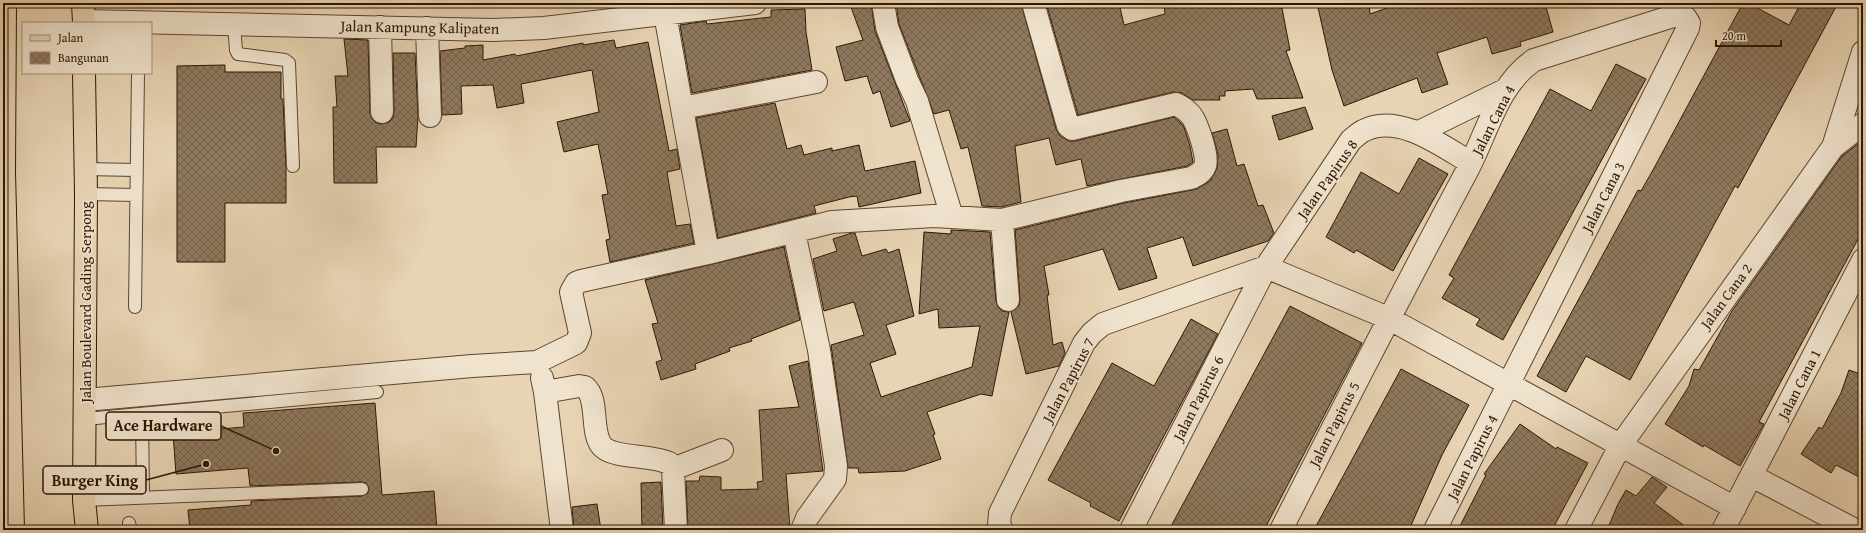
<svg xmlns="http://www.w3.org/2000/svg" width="1866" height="533" font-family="'Gentium Book Plus',serif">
<defs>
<pattern id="building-cross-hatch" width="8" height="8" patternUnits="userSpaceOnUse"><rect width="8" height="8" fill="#8e795f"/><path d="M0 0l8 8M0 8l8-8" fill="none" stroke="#74624c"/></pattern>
</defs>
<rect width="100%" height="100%" fill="#e8d4b4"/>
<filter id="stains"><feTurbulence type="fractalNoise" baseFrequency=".005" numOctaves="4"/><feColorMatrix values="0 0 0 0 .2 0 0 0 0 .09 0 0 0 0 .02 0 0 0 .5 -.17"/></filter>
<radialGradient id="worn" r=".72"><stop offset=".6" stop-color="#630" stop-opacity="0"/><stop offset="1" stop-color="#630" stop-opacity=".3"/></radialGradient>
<path fill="url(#building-cross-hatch)" stroke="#2c1702" d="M862,3H871L875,31L910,121L891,127L880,91L873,94L867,76L845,81L836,47L863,40L851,7Z
M896,3H1021L1056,129L1060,136L1069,141H1075L1174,117L1180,122L1184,127L1190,146L1193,162L1187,166L1087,186L1081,159L1056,165L1049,138L1015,146L1021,202L1001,207L982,206L968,147L961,149L949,110L934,114L899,24Z
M1046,3H1119L1124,25L1165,14L1164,3H1281L1290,50L1286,51L1303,98L1257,99L1253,89L1225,91V96H1219L1220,100H1193L1182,93L1173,92L1078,115Z
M1317,3H1369L1370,14L1401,3H1545L1553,32L1520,42L1521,46L1492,54L1487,37L1437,53L1448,84L1422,93L1417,78L1344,106L1332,70Z
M1743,3H1748L1789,25L1801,3H1838L1738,188L1735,186L1630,380L1586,356L1566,392L1537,376L1638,190L1641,191L1653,170Z
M805,9L806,32L812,70L692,93L680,25L706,21L707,24L771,17V10Z
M344,39L368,40L370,113L372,119L376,123L382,124L389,122L393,118L394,112L393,53H415L418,116L416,147H376L377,183H334L333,107H337L335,76H348Z
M614,40L616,48L648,42L669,151L677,149L680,169L667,172L676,226L690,224L694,243L610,262L606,240L610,239L602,195L608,194L598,144L564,152L557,122L599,112L592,70L521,84L524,103L497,108L493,85L461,86L462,114L442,115L440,51L465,48V46L483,45V60L515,54L516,56L583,43V45Z
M1616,64L1646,79L1503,340L1476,325L1480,319L1442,298L1454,278L1449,275L1550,89L1591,111Z
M225,65V72H281V99H283L286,168V203H225V262H177V66Z
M775,103L787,149L801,145L804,155L832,148V151L859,145L865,171L915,161L921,193L859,207L857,196L849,197L814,206L816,213L718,238L696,118Z
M1305,107L1313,129L1279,140L1272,116Z
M1227,129L1237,166L1244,164L1258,206L1263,205L1274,233L1268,241L1193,266L1183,237L1147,248L1157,278L1119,290L1103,249L1044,266L1049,295H1047L1053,345L1062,342L1065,353L1059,366L1026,374L1011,312L1019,306L1020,299L1015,230L1124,203L1197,189L1210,181L1217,169L1218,154L1212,133Z
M1863,140V230L1759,422L1764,424L1740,466L1704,445L1703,447L1665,424L1689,386L1694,369L1699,370L1732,311L1842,156Z
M1419,158L1448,174L1393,271L1356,250L1354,253L1326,237L1361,172L1399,194Z
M951,230L990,232L996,301L998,307L1002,311L1009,312L992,396L981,394L927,412L935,434L933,435L941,459L905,471L859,473L858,468H848L831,345L864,335L854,302L824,311L813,259L837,251L833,239L852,233H855L862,256L886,249L888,253L899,249L914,316L886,325L896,354L870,363L881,397L972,367L980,326L939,328L938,309L919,314L924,232L951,234Z
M784,247L800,320L751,339L752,341L729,348L730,351L695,364L696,369L661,380L656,362L662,360L652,324L658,323L645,280Z
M1290,306L1362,343L1264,530H1169Z
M1191,319L1218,334L1119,521L1090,506L1091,503L1048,480L1112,363L1154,386Z
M808,361L823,471L786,474L790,530H688L686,481H699L700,476L721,477V490L758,489L757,482L763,481L759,410L799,407L789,366Z
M1401,369L1469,405L1442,455L1409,530H1314Z
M1849,370L1863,375V479L1836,465L1831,473L1801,454L1819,427L1822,429L1841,393Z
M375,403L382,495L434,491L437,530H190L188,510L251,505V501L362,496L368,493L369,488L366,483L362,482L250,486L248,468L176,474L173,433L244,427L243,413Z
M1520,424L1556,449L1557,447L1588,463L1552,530H1458L1486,475L1484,474Z
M1652,477L1667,487L1654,503L1690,530H1607L1618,504L1626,490L1636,496Z
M661,482L663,530H642L641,483Z
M597,504L601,530H574L572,507Z"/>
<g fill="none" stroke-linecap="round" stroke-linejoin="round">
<defs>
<path id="service" d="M234,24L236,50L238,54L285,60L289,63L293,166
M85,169L136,170
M86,194L136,195
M135,307L138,73
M142,415L143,497
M85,419L377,392
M84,500L362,489
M129,523L131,530"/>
<path id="minor" d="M883,3L887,27L907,80L917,101L952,217
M665,14L708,253
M84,21L494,30L544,28L755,3
M380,27L382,112
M427,28L430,116
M682,108L816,82
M1419,132L1505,90
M1833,147L1863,124
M1002,220L1008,300
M794,232L819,350L836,466L835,479L807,518L802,530
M1266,267L1388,318L1735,508
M542,378L545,392L562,530
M545,392L579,386L585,387C600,399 589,436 604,448C616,458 652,455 669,463L673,469L676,530
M85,400L472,366L537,362L576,343L580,333L571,292L576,283L581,281L708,253L832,222L934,216L1002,220L1121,191L1191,178C1197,175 1202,173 1205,166C1209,158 1198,127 1193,118C1189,111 1183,108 1176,104L1072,129L1068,126L1033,3
M673,469L722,450
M1752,476L1855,530
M1002,530L999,525L1000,513L1084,343L1092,333L1103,324L1266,267
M1131,530L1266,267L1351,140C1355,137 1359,133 1363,131C1398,112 1442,146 1471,163
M1281,530C1342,409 1404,289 1468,169C1487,133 1498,84 1534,60L1670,17L1678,15L1685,17L1689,23L1688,28L1435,530
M1576,530L1620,446L1833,147L1863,52
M1723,530L1863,260"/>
<path id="primary" d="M5,3L4,172L13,530
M83,3L84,23
M84,73L86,194L84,500L87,530"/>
</defs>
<use href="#service" stroke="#5b462e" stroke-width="14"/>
<use href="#minor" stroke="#5b462e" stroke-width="24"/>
<use href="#primary" stroke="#2c1702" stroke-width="24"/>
<use href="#service" stroke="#f0e3ce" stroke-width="12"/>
<use href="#minor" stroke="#f0e3ce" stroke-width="22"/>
<use href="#primary" stroke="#e8d4b4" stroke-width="22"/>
</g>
<g text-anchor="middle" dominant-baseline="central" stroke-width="3.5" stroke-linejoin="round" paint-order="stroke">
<g font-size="15" fill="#2c1702" stroke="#f0e3ce">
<text transform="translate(420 27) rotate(1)">Jalan Kampung Kalipaten</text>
<text transform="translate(1493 120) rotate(-63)">Jalan Cana 4</text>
<text transform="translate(1327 179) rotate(-55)">Jalan Papirus 8</text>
<text transform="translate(1603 197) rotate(-63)">Jalan Cana 3</text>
<text transform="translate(1726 296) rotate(-54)">Jalan Cana 2</text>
<text transform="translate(85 302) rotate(-90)">Jalan Boulevard Gading Serpong</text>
<text transform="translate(1068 380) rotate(-62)">Jalan Papirus 7</text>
<text transform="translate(1799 384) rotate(-63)">Jalan Cana 1</text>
<text transform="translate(1198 398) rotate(-63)">Jalan Papirus 6</text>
<text transform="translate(1334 424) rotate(-63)">Jalan Papirus 5</text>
<text transform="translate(1472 457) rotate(-63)">Jalan Papirus 4</text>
</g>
</g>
<path fill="none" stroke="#2c1702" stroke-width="1.5" d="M276 451L221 426M206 464L146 480"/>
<g fill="#2c1702" stroke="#f0e3ce" stroke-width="1.5">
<circle cx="276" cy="451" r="4"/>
<circle cx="206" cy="464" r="4"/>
</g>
<g fill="#f0e3ce" stroke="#2c1702" stroke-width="1.5">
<rect x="106" y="412" width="115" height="28" rx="4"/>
<rect x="43" y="466" width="103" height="28" rx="4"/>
</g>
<g font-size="16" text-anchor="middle" font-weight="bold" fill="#2c1702">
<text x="163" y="431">Ace Hardware</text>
<text x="95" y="486">Burger King</text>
</g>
<rect width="1866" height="533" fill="none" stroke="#e8d4b4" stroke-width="16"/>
<rect x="4" y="4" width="1858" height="525" fill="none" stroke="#2c1702" stroke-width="2"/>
<rect x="8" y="8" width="1850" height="517" fill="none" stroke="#2c1702"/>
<rect x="22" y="22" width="130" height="52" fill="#f0e3ce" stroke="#a2917c"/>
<rect x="30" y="35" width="20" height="6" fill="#e8d4b4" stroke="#a2917c"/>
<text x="58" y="42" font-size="12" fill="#2c1702">Jalan</text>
<rect x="30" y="52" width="20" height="12" fill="url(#building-cross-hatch)" stroke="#a2917c"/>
<text x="58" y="62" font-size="12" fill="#2c1702">Bangunan</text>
<path d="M1716 40v6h65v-6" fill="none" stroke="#2c1702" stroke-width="2"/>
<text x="1722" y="40" font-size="12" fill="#2c1702" stroke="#f0e3ce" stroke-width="3" paint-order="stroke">20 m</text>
<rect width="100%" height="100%" filter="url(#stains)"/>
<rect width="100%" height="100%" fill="url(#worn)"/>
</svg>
